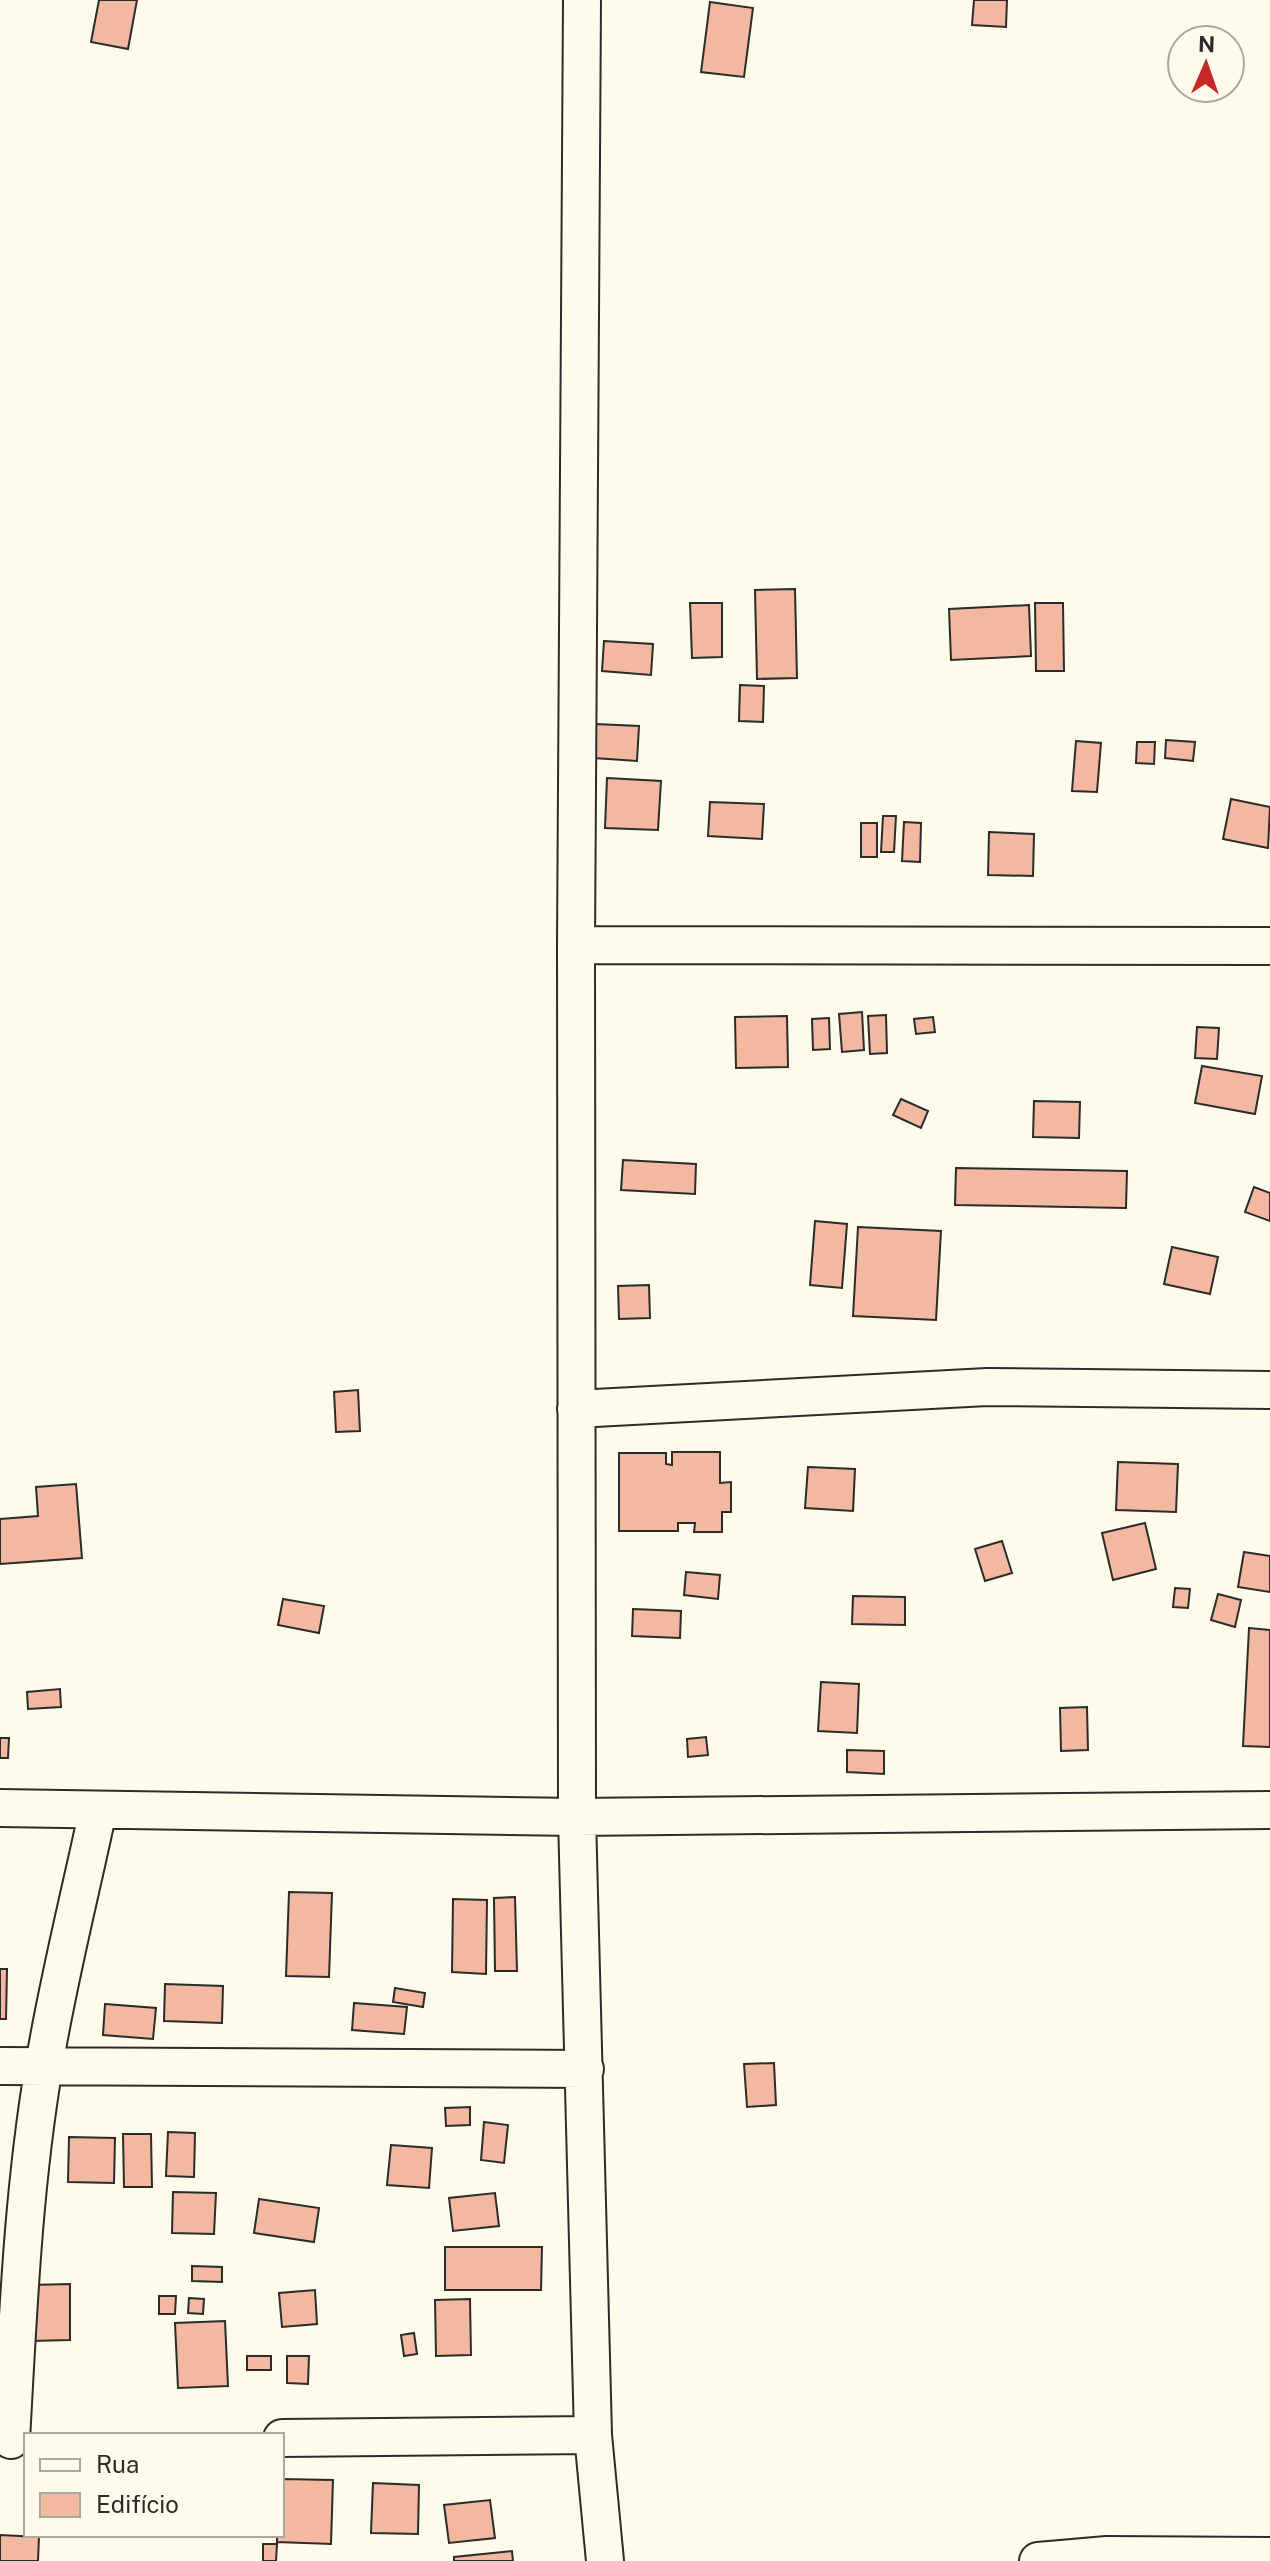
<svg xmlns="http://www.w3.org/2000/svg" width="1270" height="2561" font-family="'Public Sans',sans-serif">
<rect width="100%" height="100%" fill="#fdfbea"/>
<path fill="#f2b8a0" stroke="#2b2b2b" stroke-width="2" d="M99,0H137L128,49L91,42Z
M974,0H1007L1006,27L972,25Z
M710,2L753,8L744,77L701,72Z
M795,589L797,678L757,679L755,590Z
M690,603H722V657L692,658Z
M1035,603H1063L1064,671H1036Z
M1029,605L1031,656L951,660L949,609Z
M604,641L653,644L651,675L602,671Z
M740,685L764,686L763,722L739,721Z
M596,724L639,726L637,761L594,758Z
M1166,740L1195,742L1193,761L1165,758Z
M1076,741L1101,743L1097,792L1072,791Z
M1137,742H1155L1154,764L1136,763Z
M607,778L661,781L658,830L605,828Z
M1231,799L1270,807L1268,848L1223,839Z
M710,802L764,804L762,839L708,836Z
M883,816H896L894,852H881Z
M904,822L921,823L920,862L902,861Z
M861,823H877V857H861Z
M989,832L1034,834L1033,876L988,875Z
M862,1012L864,1050L842,1052L839,1014Z
M886,1015L887,1053L870,1054L868,1016Z
M787,1016L788,1067L736,1068L735,1017Z
M933,1017L935,1032L916,1034L914,1019Z
M829,1018L830,1049L813,1050L812,1019Z
M1197,1027L1219,1028L1217,1059L1195,1058Z
M1202,1066L1262,1076L1255,1114L1195,1103Z
M901,1099L928,1111L921,1128L893,1115Z
M1034,1101L1080,1102L1079,1138L1033,1137Z
M623,1160L696,1164L695,1194L621,1190Z
M956,1168L1127,1171L1126,1208L955,1205Z
M1254,1187L1270,1193V1221L1245,1212Z
M815,1221L847,1224L842,1288L810,1285Z
M858,1227L941,1231L936,1320L853,1316Z
M1172,1247L1218,1257L1210,1294L1164,1284Z
M649,1285L650,1318L619,1319L618,1286Z
M358,1390L360,1431L336,1432L334,1392Z
M672,1452H720V1483L731,1482V1512H722V1532H694L695,1523H678V1531H619V1453H666V1464L672,1465Z
M1118,1462L1178,1464L1176,1512L1116,1510Z
M808,1467L855,1469L853,1511L805,1508Z
M76,1484L82,1558L0,1564V1519L38,1516L36,1487Z
M1145,1523L1156,1569L1113,1580L1102,1533Z
M1002,1541L1012,1573L985,1581L975,1549Z
M1244,1552L1270,1556V1592L1238,1587Z
M686,1572L720,1575L718,1599L684,1595Z
M1175,1588L1190,1589L1188,1608L1173,1607Z
M1218,1594L1241,1600L1235,1627L1211,1620Z
M853,1596L905,1597V1625L852,1624Z
M283,1599L324,1606L319,1633L278,1625Z
M633,1609L681,1611L680,1638L632,1636Z
M1249,1628L1270,1630V1747L1243,1746Z
M821,1682L859,1684L857,1733L818,1731Z
M60,1689L61,1707L28,1709L27,1692Z
M1087,1707L1088,1750L1061,1751L1060,1708Z
M706,1737L708,1755L688,1757L687,1739Z
M0,1738H9L8,1758H0Z
M847,1750L884,1751V1774L847,1772Z
M289,1892L332,1893L329,1977L286,1976Z
M515,1897L517,1971H495L494,1898Z
M453,1899L487,1900L486,1974L452,1972Z
M0,1969H7L6,2019H0Z
M165,1984L223,1986L222,2023L164,2021Z
M395,1988L425,1993L423,2007L393,2002Z
M354,2003L407,2007L404,2034L352,2030Z
M105,2004L156,2008L153,2039L103,2035Z
M774,2063L776,2105L747,2107L744,2064Z
M470,2107V2125L446,2126L445,2108Z
M484,2122L508,2125L504,2163L481,2160Z
M168,2132L195,2133L194,2177L166,2176Z
M123,2134H151L152,2187H124Z
M69,2137L115,2138L114,2183L68,2182Z
M391,2145L432,2148L429,2188L387,2185Z
M173,2192L216,2193L214,2234L172,2233Z
M495,2193L499,2226L453,2231L449,2198Z
M259,2199L319,2208L314,2242L254,2233Z
M445,2247H542L541,2290H445Z
M192,2266L222,2267V2282L192,2281Z
M70,2284V2340L31,2341L30,2285Z
M315,2290L317,2324L282,2327L279,2293Z
M159,2296H176L175,2314H159Z
M189,2298L204,2299L203,2314L188,2313Z
M470,2299L471,2355L436,2356L435,2300Z
M225,2321L228,2386L178,2388L175,2323Z
M414,2333L417,2354L404,2356L401,2335Z
M247,2356H271V2370H247Z
M287,2356H309L308,2384L287,2383Z
M282,2479L333,2480L331,2544L277,2542V2535H282Z
M373,2483L419,2485L418,2534L371,2533Z
M490,2500L495,2538L449,2543L444,2505Z
M0,2535L39,2537L38,2561H0Z
M263,2544H277L276,2561H263Z
M512,2551L513,2561H454V2557Z"/>
<g fill="none" stroke-linecap="round" stroke-linejoin="round">
<defs>
<path id="minor" d="M582,0L576,945L577,1817L593,2435L605,2561
M576,945L1270,946
M576,1409L987,1387L1270,1390
M0,1808L577,1817L1270,1810
M0,2066L585,2069
M282,2438L593,2435
M11,2440C18,2315 23,2190 44,2066C58,1980 80,1895 98,1810
M1038,2561L1107,2555L1270,2556"/>
</defs>
<use href="#minor" stroke="#2b2b2b" stroke-width="40"/>
<use href="#minor" stroke="#fdfbea" stroke-width="36"/>
</g>
<rect x="24" y="2433" width="260" height="104" fill="#fdfbea" stroke="#a9a89e" stroke-width="2"/>
<rect x="40" y="2459" width="40" height="12" fill="#fdfbea" stroke="#a9a89e" stroke-width="2"/>
<text x="96" y="2473" font-size="24" fill="#2b2b2b">Rua</text>
<rect x="40" y="2493" width="40" height="24" fill="#f2b8a0" stroke="#a9a89e" stroke-width="2"/>
<text x="96" y="2513" font-size="24" fill="#2b2b2b">Edifício</text>
<g transform="translate(1206 64) rotate(2)"><circle r="38" fill="#fdfbea" stroke="#a9a89e" stroke-width="2"/>
<path d="M0-6L14 30L0 20L-14 30Z" fill="#c62828"/>
<text y="-12" font-size="22" font-weight="bold" text-anchor="middle" fill="#2b2b2b">N</text>
</g>
</svg>
